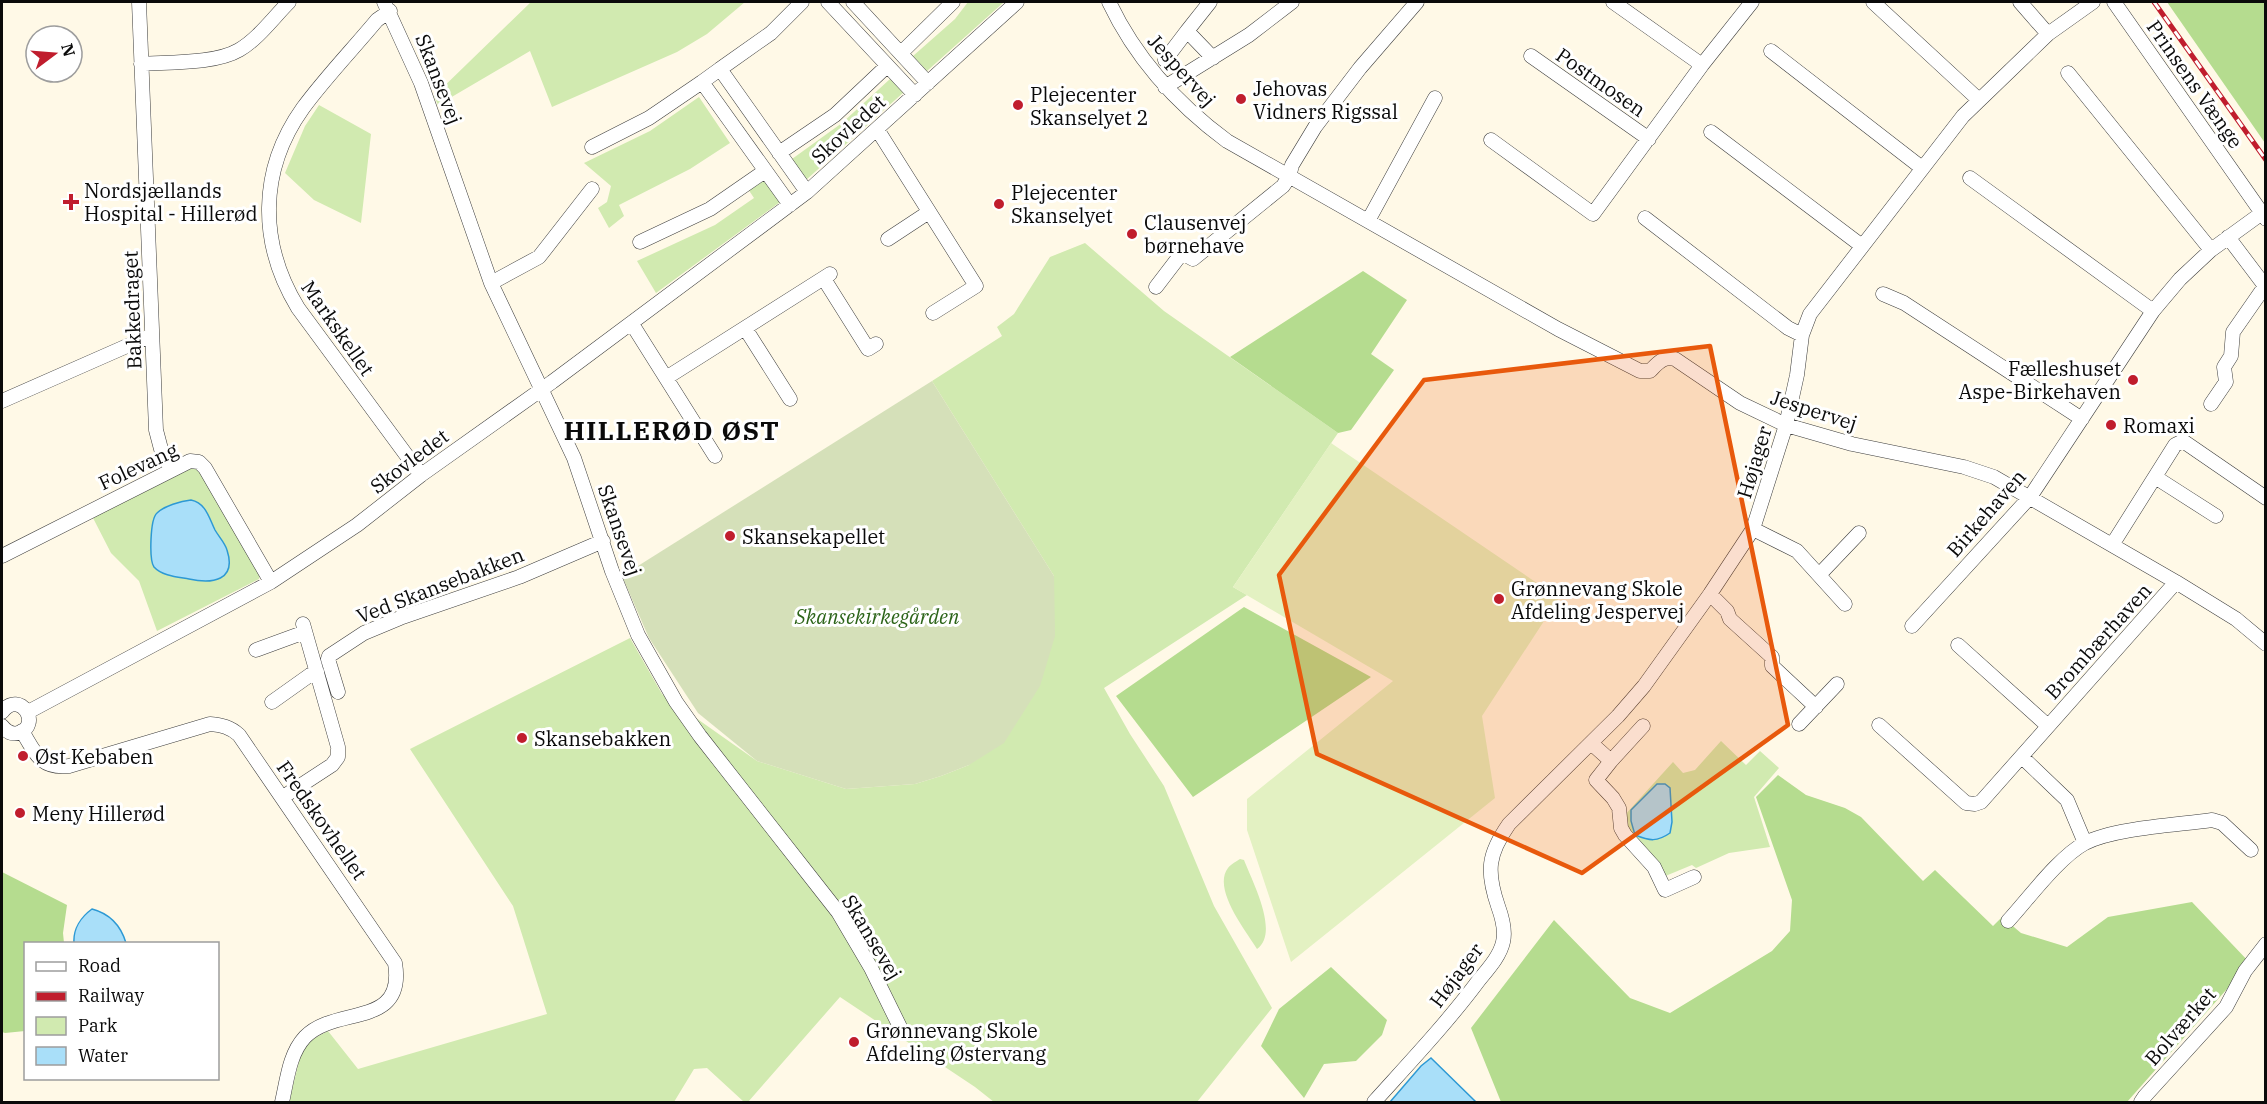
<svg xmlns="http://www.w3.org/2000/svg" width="2267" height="1104" font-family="'IBM Plex Serif',serif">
<rect width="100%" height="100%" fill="#fff9e7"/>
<path fill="#d1eab0" d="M531,2H745L707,34L677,52L552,107L530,51L438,105L434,96Z
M968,2H1004L927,71L913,56L955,19Z
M890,79L904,92L806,180L792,159L842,123Z
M699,97L730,143L690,169L619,205L624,216L609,228L598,208L607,202L611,186L584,163L650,131Z
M319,105L371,134L361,223L314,200L285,173L305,126Z
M763,178L780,202L656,293L637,261L715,225L754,198L748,189Z
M1085,243L1164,311L1338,433L1233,587L1247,595L1104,688L1130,734L1164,786L1214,906L1272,1008L1197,1102H994L975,1087L840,997L748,1102H744L707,1068L694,1069L674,1102H289L301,1053L311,1040L328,1031L358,1069L547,1014L513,906L410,749L630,638L662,694L757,761L846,789L915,784L941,776L969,765L1054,576L932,381L1002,336L997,327L1014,314L1050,257Z
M188,467H196L202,472L260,572L259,579L157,631L139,581L111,553L92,516Z
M1721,741L1746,765L1760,751L1779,768L1754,797L1770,847L1729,853L1696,868L1692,865L1663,877L1627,833L1623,817L1673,762L1683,773L1695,770Z
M1240,859L1244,860C1252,881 1280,933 1257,949C1246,931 1212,889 1228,868C1231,864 1237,861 1240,859Z"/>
<path fill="#b5dc8f" d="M2167,2H2265V143Z
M1363,271L1407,300L1371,354L1394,370L1351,430L1338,433L1230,357Z
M1244,607L1371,677L1193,797L1116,696Z
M1778,775L1806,795L1845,808L1861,817L1923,881L1935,870L1993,926L2002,917L2021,933L2067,947L2108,917L2192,902L2250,963L2127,1102H1501L1471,1028L1554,920L1630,998L1670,1013L1772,951L1790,931L1792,900L1756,797Z
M2,872L67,905L63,933L64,943L26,944L25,1031L5,1033L2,1032Z
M1331,967L1387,1020L1382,1035L1356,1061L1324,1064L1304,1098L1261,1046L1279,1009Z"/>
<path fill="#d5e0b9" d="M932,381L1054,576L1055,636L1040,686L1004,743L969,765L941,776L915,784L846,789L757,761L698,713L649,638L622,576Z"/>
<path fill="#e3f1c2" d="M1331,443L1559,598L1482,716L1495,798L1291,962L1247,830V799L1393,681L1233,587Z"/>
<path fill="#a9dff9" stroke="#2d99d4" stroke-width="1.5" d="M191,500C206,503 209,518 215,530C219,537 225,543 227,550C237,581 212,584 189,579C178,577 162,576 154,567C149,560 150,519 157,513C164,506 181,501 191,500Z
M1657,784H1665L1670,788L1672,822L1670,833C1657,842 1650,841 1635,835L1631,821V810Z
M92,909C111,914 121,926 126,943H74C73,929 81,917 92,909Z
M1431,1058L1476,1102H1390L1421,1066Z"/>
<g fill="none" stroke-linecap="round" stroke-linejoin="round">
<defs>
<path id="minor" d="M139,2L156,430L161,449L171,469
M384,2L421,83L491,283L574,458L612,571L638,635L676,702L700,736L838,912L871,968L900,1027
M828,2L915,95
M853,2L928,83
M1109,2C1136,59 1177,104 1227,141L1558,329L1640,371H1650C1658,363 1663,356 1675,359L1740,403L1786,425L1852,444L1964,467L1994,477L2176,582L2236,619L2266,644
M1210,2L1187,31L1213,58
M1613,2L1702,65
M1873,2L1979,100
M2020,2L2048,34
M2114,2L2266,219
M390,11L377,20C353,49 325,78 303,108C258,171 259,244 298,308L421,475
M1771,51L1922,168
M901,53L953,2
M1531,56L1649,139
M1165,60L1187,31
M141,64C169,62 215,64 239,50C258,39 273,18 289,2
M720,69L771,33L802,2
M2068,73L2211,250
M1165,87L1249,35L1292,2
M877,129L976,286L933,313
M1711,132L1862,246
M1491,140L1593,214L1702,65L1752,2
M592,147L649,118L702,82
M779,153L835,115L887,66
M1970,178L2153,311
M790,205L702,82L720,69L807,192
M1645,218L1788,328L1802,335
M1368,221L1435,98
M888,239L929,212
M640,242L710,209L765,171
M824,279L868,349L876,344
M491,283L539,257L592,189
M1156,287L1182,253L1193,259L1283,186L1289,177L1292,165L1315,127L1360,68L1417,2
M1883,294L1904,303L2082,419
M632,324L715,456
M745,328L790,399
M666,378L830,274
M2,401L152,335
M2211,404L2226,382L2224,367L2231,356L2233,332L2265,286L2228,237
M2155,477L2216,516
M1753,529L1797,551L1845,604
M2112,545L2175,445L2183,441L2266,498
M2,556L190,461L199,462L205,468L271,582
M1819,575L1859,533
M1710,594L1727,611L1730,619L1772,657V666L1816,707
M1912,626L2030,497L2153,311L2180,279L2211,250L2262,213
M1958,645L2048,726
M256,650L305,632
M338,692L328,659L329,656L364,633L400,618L519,577L603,541
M272,702L310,675L317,672
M2,712C20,688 43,726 18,733C11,735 6,731 2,726
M28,712L271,582L357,525L421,475L552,382L807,192L1017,2
M1799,724L1837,684
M1879,725L1966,803L1975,804L1981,802L2176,582
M22,731C36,754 40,769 69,766L210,724C222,725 230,727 239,735L395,963C406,1029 336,1005 305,1037C289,1054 287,1081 282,1102
M1591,743L1611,761L1643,726
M2022,757L2067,800L2085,843
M1611,761L1596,780L1613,798L1619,808L1621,828L1625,835L1654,867L1665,890L1694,877
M283,797L332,765L338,757V747L303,624
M2008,921C2029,898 2059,857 2085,843C2115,828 2178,825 2212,820L2222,823L2251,850
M1374,1102C1410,1062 1447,1023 1479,980C1488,969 1500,956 1503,942C1506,930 1502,917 1498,906C1486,871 1488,854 1509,824L1618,716L1644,686L1710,594L1753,529L1786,425L1797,375L1802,335L1810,314L1963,116L2048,34L2093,2
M2141,1102L2145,1096L2226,1007L2245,971L2266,944"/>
</defs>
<use href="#minor" stroke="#3d3d3d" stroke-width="15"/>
<use href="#minor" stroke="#fff" stroke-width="14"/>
<defs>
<path id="rail" d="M2154,2L2266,160"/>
</defs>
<use href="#rail" stroke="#c01d2d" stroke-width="5"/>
<use href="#rail" stroke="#fff" stroke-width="3" stroke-dasharray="9" stroke-linecap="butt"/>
</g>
<path fill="#e8590c" fill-opacity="0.2" stroke="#e8590c" stroke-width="4.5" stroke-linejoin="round" d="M1710,346L1788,725L1582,873L1317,754L1279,575L1424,380Z"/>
<g fill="#c01d2d" stroke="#fff" stroke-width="2">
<circle cx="1241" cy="99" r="6"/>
<circle cx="1018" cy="105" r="6"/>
<path d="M68 193h6v6h6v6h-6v6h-6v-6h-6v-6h6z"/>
<circle cx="999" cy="204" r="6"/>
<circle cx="1132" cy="234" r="6"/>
<circle cx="2133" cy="380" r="6"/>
<circle cx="2111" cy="425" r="6"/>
<circle cx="730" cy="536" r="6"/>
<circle cx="1499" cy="599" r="6"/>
<circle cx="522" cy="738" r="6"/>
<circle cx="23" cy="756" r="6"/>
<circle cx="20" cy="813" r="6"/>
<circle cx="854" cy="1042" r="6"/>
</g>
<g text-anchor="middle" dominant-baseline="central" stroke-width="6" stroke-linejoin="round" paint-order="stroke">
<g font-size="20" fill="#0a0a0a" stroke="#fff">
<text transform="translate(1182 70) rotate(48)">Jespervej</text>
<text transform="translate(439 79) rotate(69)">Skansevej</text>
<text transform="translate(1601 82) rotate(35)">Postmosen</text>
<text transform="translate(2195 84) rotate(55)">Prinsens Vænge</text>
<text transform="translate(848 129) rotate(-42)">Skovledet</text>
<text transform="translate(132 310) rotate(-92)">Bakkedraget</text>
<text transform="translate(338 328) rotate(55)">Markskellet</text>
<text transform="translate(1814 410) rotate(18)">Jespervej</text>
<text transform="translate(409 461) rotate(-37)">Skovledet</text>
<text transform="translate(1754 462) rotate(-73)">Højager</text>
<text transform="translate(138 466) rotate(-25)">Folevang</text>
<text transform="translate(1986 513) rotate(-49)">Birkehaven</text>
<text transform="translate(620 530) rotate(71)">Skansevej</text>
<text transform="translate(440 585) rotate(-21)">Ved Skansebakken</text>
<text transform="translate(2098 641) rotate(-48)">Brombærhaven</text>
<text transform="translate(322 820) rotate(55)">Fredskovhellet</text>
<text transform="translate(872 937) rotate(59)">Skansevej</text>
<text transform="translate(1456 975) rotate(-53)">Højager</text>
<text transform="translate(2180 1026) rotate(-49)">Bolværket</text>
</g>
<g font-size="20" fill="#0a0a0a" stroke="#fff" text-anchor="start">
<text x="1253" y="88">Jehovas<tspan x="1253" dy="23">Vidners Rigssal</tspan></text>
<text x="1030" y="94">Plejecenter<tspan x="1030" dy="23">Skanselyet 2</tspan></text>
<text x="84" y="190">Nordsjællands<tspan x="84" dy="23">Hospital - Hillerød</tspan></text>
<text x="1011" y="192">Plejecenter<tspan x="1011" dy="23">Skanselyet</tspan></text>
<text x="1144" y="222">Clausenvej<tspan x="1144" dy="23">børnehave</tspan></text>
<text x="2121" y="368" text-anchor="end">Fælleshuset<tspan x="2121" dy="23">Aspe-Birkehaven</tspan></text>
<text x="2123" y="425">Romaxi</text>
<text x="742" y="536">Skansekapellet</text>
<text x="1511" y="588">Grønnevang Skole<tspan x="1511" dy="23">Afdeling Jespervej</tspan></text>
<text x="534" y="738">Skansebakken</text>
<text x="35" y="756">Øst Kebaben</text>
<text x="32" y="813">Meny Hillerød</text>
<text x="866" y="1030">Grønnevang Skole<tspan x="866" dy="23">Afdeling Østervang</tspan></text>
</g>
<g font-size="20" font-style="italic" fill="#2c6419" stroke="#fff">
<text x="877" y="616">Skansekirkegården</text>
</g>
<g font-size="26" font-weight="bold" letter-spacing="1.5" fill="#0a0a0a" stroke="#fff">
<text x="672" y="430">HILLERØD ØST</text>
</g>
</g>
<rect width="2267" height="1104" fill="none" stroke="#0a0a0a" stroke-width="6"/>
<rect x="24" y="942" width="195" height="138" fill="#ffffff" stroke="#9d9d9d" stroke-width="1.5"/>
<rect x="36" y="962" width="30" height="9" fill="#ffffff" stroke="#9d9d9d" stroke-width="1.5"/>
<text x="78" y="972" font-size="18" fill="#0a0a0a">Road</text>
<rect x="36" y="992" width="30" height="9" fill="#c01d2d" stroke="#9d9d9d" stroke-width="1.5"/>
<text x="78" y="1002" font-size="18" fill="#0a0a0a">Railway</text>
<rect x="36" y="1017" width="30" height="18" fill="#d1eab0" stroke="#9d9d9d" stroke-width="1.5"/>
<text x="78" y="1032" font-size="18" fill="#0a0a0a">Park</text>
<rect x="36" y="1047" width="30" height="18" fill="#a9dff9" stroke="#9d9d9d" stroke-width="1.5"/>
<text x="78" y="1062" font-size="18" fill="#0a0a0a">Water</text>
<g transform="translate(54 54) rotate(74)"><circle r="28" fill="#ffffff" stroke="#9d9d9d" stroke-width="1.5"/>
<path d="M0-4.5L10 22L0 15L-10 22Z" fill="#c01d2d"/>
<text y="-9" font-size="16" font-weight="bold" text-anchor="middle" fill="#0a0a0a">N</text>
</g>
</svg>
